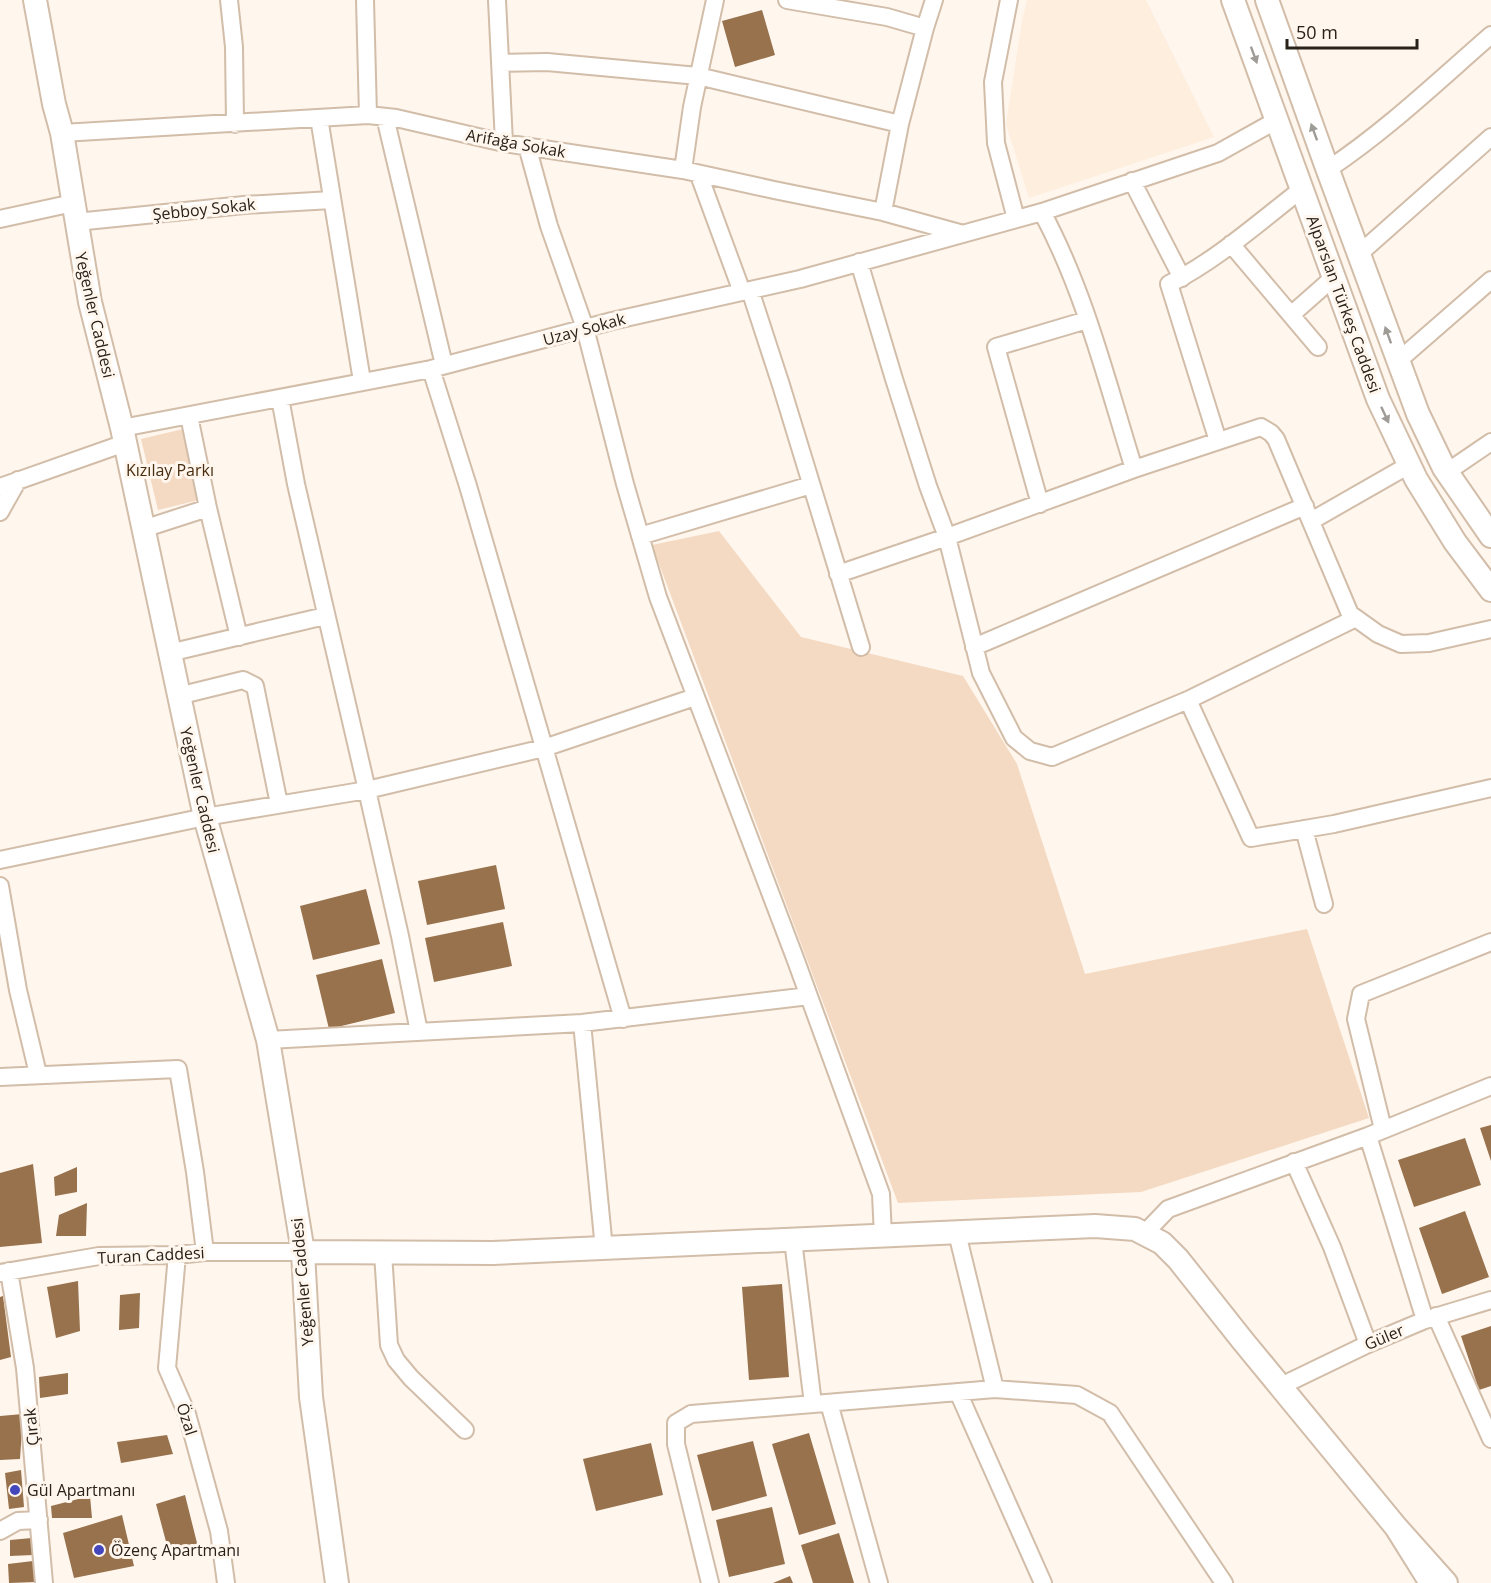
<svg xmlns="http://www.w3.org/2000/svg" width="1491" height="1583" font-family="'Open Sans',sans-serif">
<rect width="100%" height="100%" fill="#fff6ee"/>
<path fill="#feeede" d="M1027,0H1146L1214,137L1029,198L1006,124L1022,21Z"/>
<path fill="#f4dac2" d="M183,429L199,500L158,510L141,439Z
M719,531L801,637L963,676L1017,764L1085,974L1307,929L1369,1118L1141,1192L898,1203L652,545Z"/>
<path fill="#97724d" d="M762,10L775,55L735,67L722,21Z
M496,865L505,909L427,925L418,881Z
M366,889L380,944L313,960L300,906Z
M503,922L512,966L434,982L425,938Z
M382,959L395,1013L329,1029L316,975Z
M1491,1125V1161L1480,1128Z
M1465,1138L1481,1185L1414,1207L1398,1160Z
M33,1164L42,1243L0,1247V1173Z
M77,1167V1192L55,1196L54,1177Z
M87,1203L86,1236H56L59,1215Z
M1465,1211L1489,1277L1442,1294L1419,1228Z
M78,1281L80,1331L56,1338L47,1287Z
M782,1284L789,1377L749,1380L742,1287Z
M140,1293L139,1328L119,1330L120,1295Z
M3,1296L11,1357L0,1360V1297Z
M1491,1326V1386L1479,1390L1461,1336Z
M68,1373V1394L40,1398L39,1377Z
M23,1414L20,1459L0,1460V1416Z
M809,1433L836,1524L799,1535L772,1444Z
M167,1435L173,1454L121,1463L117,1442Z
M753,1441L767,1496L712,1511L697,1455Z
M651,1443L663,1495L596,1511L583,1459Z
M21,1470L24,1507L9,1509L5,1473Z
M185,1495L198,1547L169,1553L156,1504Z
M90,1496L92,1518H52L51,1506Z
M772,1507L785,1564L729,1577L716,1520Z
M122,1515L134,1566L74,1578L63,1533Z
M839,1533L854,1583H813L801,1545Z
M32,1538L33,1555L10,1556V1540Z
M33,1561L36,1582L9,1583L8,1564Z
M790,1576L793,1583H773Z"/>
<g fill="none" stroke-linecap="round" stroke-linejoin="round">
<defs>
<path id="street" d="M229,0L234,47L235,124
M365,0L368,115
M497,0L504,143
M787,0L887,17L925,28L900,124L883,212
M1009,0L993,82L996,143L1016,219
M925,28L934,0
M500,63L547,62L698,76L900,124
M385,117L444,365
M319,118L362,381
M62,133L368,115L396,118L504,143L683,170L774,190L883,212L963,234
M527,146L549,226L585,328L625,484L658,597L795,958L881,1194L883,1236
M683,170L692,107L715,0
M1327,170C1386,131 1438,81 1491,35
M699,175L742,292
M1132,181L1182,278
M0,219L73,203
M76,222L244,205L332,200
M1231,244L1318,347
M1359,254L1491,137
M859,262L894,379L928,486L947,537L981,673L1014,738L1030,751L1052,757L1188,700L1356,618
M750,290L781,385L861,647
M1291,315L1334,277
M1398,361L1491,280
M431,369L468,486L623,1019
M189,416L208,508
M122,428L431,369L612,321L800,279L1042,212L1218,153L1277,120
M1218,441L1169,284C1217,260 1259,222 1302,189
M1134,469L1261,427L1271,433L1276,439L1350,614L1378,634L1401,644L1429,643L1491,629
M1447,472L1491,442
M0,487L125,443
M1040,504L996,347L1087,320
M0,512L18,480
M1311,521L1409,465
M143,529L208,508L239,637
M640,536L811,485
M838,574L947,537L1134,469C1107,382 1085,292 1042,212
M974,647L1305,506
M169,653L325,616
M178,696L243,680L255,686L279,804
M1188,700L1251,838L1334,824L1491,788
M1304,829L1324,904
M0,860L205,817L367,790L296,484L280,398
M0,886L18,990L38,1074
M582,1023L604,1249
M419,1032L400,936L367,790L544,748L695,697
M268,1040L582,1023L809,996
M0,1077L178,1069L195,1172L205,1252
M1383,1129L1356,1019L1361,994L1491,942
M1368,1136L1425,1320
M1294,1162L1332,1247L1368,1344
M957,1233L995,1389
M1144,1234L1168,1209L1368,1136L1491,1086
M793,1240L813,1404
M383,1253L389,1345L396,1360L411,1378L465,1430
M177,1255L167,1368L187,1414L219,1531L226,1583
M9,1271L25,1368L44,1583
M0,1273L99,1256L177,1255L205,1252H303
M1436,1316L1491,1439
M1281,1386L1368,1344L1425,1320L1491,1300
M958,1392L1043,1583
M829,1403L879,1583
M0,1531L18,1521L39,1520
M710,1583L676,1444V1423L691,1414L995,1389L1077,1395L1110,1413L1224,1583"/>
<path id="secondary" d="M35,0L54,104L62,133L90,302L122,428L205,817L268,1040L303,1252L311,1397L337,1583
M1233,0L1378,399L1416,479L1455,542L1491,590
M1267,0L1326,165L1418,414L1444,468L1491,536
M303,1252L493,1253L1095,1226L1135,1229L1162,1243L1178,1259L1243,1341L1396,1527
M1431,1583L1396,1527L1446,1583"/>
</defs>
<use href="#street" stroke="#d2bda9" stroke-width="20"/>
<use href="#secondary" stroke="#d2bda9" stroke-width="26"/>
<use href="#street" stroke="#fff" stroke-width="16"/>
<use href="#secondary" stroke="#fff" stroke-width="22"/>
</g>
<defs><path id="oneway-solid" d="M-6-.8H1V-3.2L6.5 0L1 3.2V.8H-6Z" transform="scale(1.5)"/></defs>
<g fill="#9f9c98">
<use href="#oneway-solid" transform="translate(1254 55) rotate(70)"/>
<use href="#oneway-solid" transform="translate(1314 132) rotate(-110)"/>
<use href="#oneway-solid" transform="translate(1388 335) rotate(-110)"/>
<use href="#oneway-solid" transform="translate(1385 415) rotate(65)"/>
</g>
<g fill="#4447bc" stroke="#fff6ee" stroke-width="2">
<circle cx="15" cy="1490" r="6"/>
<circle cx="99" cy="1550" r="6"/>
</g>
<g text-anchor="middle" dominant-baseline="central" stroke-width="6" stroke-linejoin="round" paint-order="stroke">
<g font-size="16" fill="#29221a" stroke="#fff6ee">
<text transform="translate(516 143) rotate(10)">Arifağa Sokak</text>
<text transform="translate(204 209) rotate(-6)">Şebboy Sokak</text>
<text transform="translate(1344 304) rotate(70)">Alparslan Türkeş Caddesi</text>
<text transform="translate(95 315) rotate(77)">Yeğenler Caddesi</text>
<text transform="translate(584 329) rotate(-15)">Uzay Sokak</text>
<text transform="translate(200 790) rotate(77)">Yeğenler Caddesi</text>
<text transform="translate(151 1255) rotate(-3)">Turan Caddesi</text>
<text transform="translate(302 1282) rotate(-95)">Yeğenler Caddesi</text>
<text transform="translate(1384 1337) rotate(-23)">Güler</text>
<text transform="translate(187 1419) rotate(72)">Özal</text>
<text transform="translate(31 1427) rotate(-95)">Çırak</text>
</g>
<g font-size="16" fill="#482d0e" stroke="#fff6ee">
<text x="170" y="470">Kızılay Parkı</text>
</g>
<g font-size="16" fill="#29221a" stroke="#fff6ee" text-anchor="start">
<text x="27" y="1490">Gül Apartmanı</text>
<text x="111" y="1550">Özenç Apartmanı</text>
</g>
</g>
<path d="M1287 39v9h130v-9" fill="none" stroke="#29221a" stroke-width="3"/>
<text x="1296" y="39" font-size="18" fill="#29221a" stroke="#fff6ee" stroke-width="4.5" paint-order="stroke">50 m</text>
</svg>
